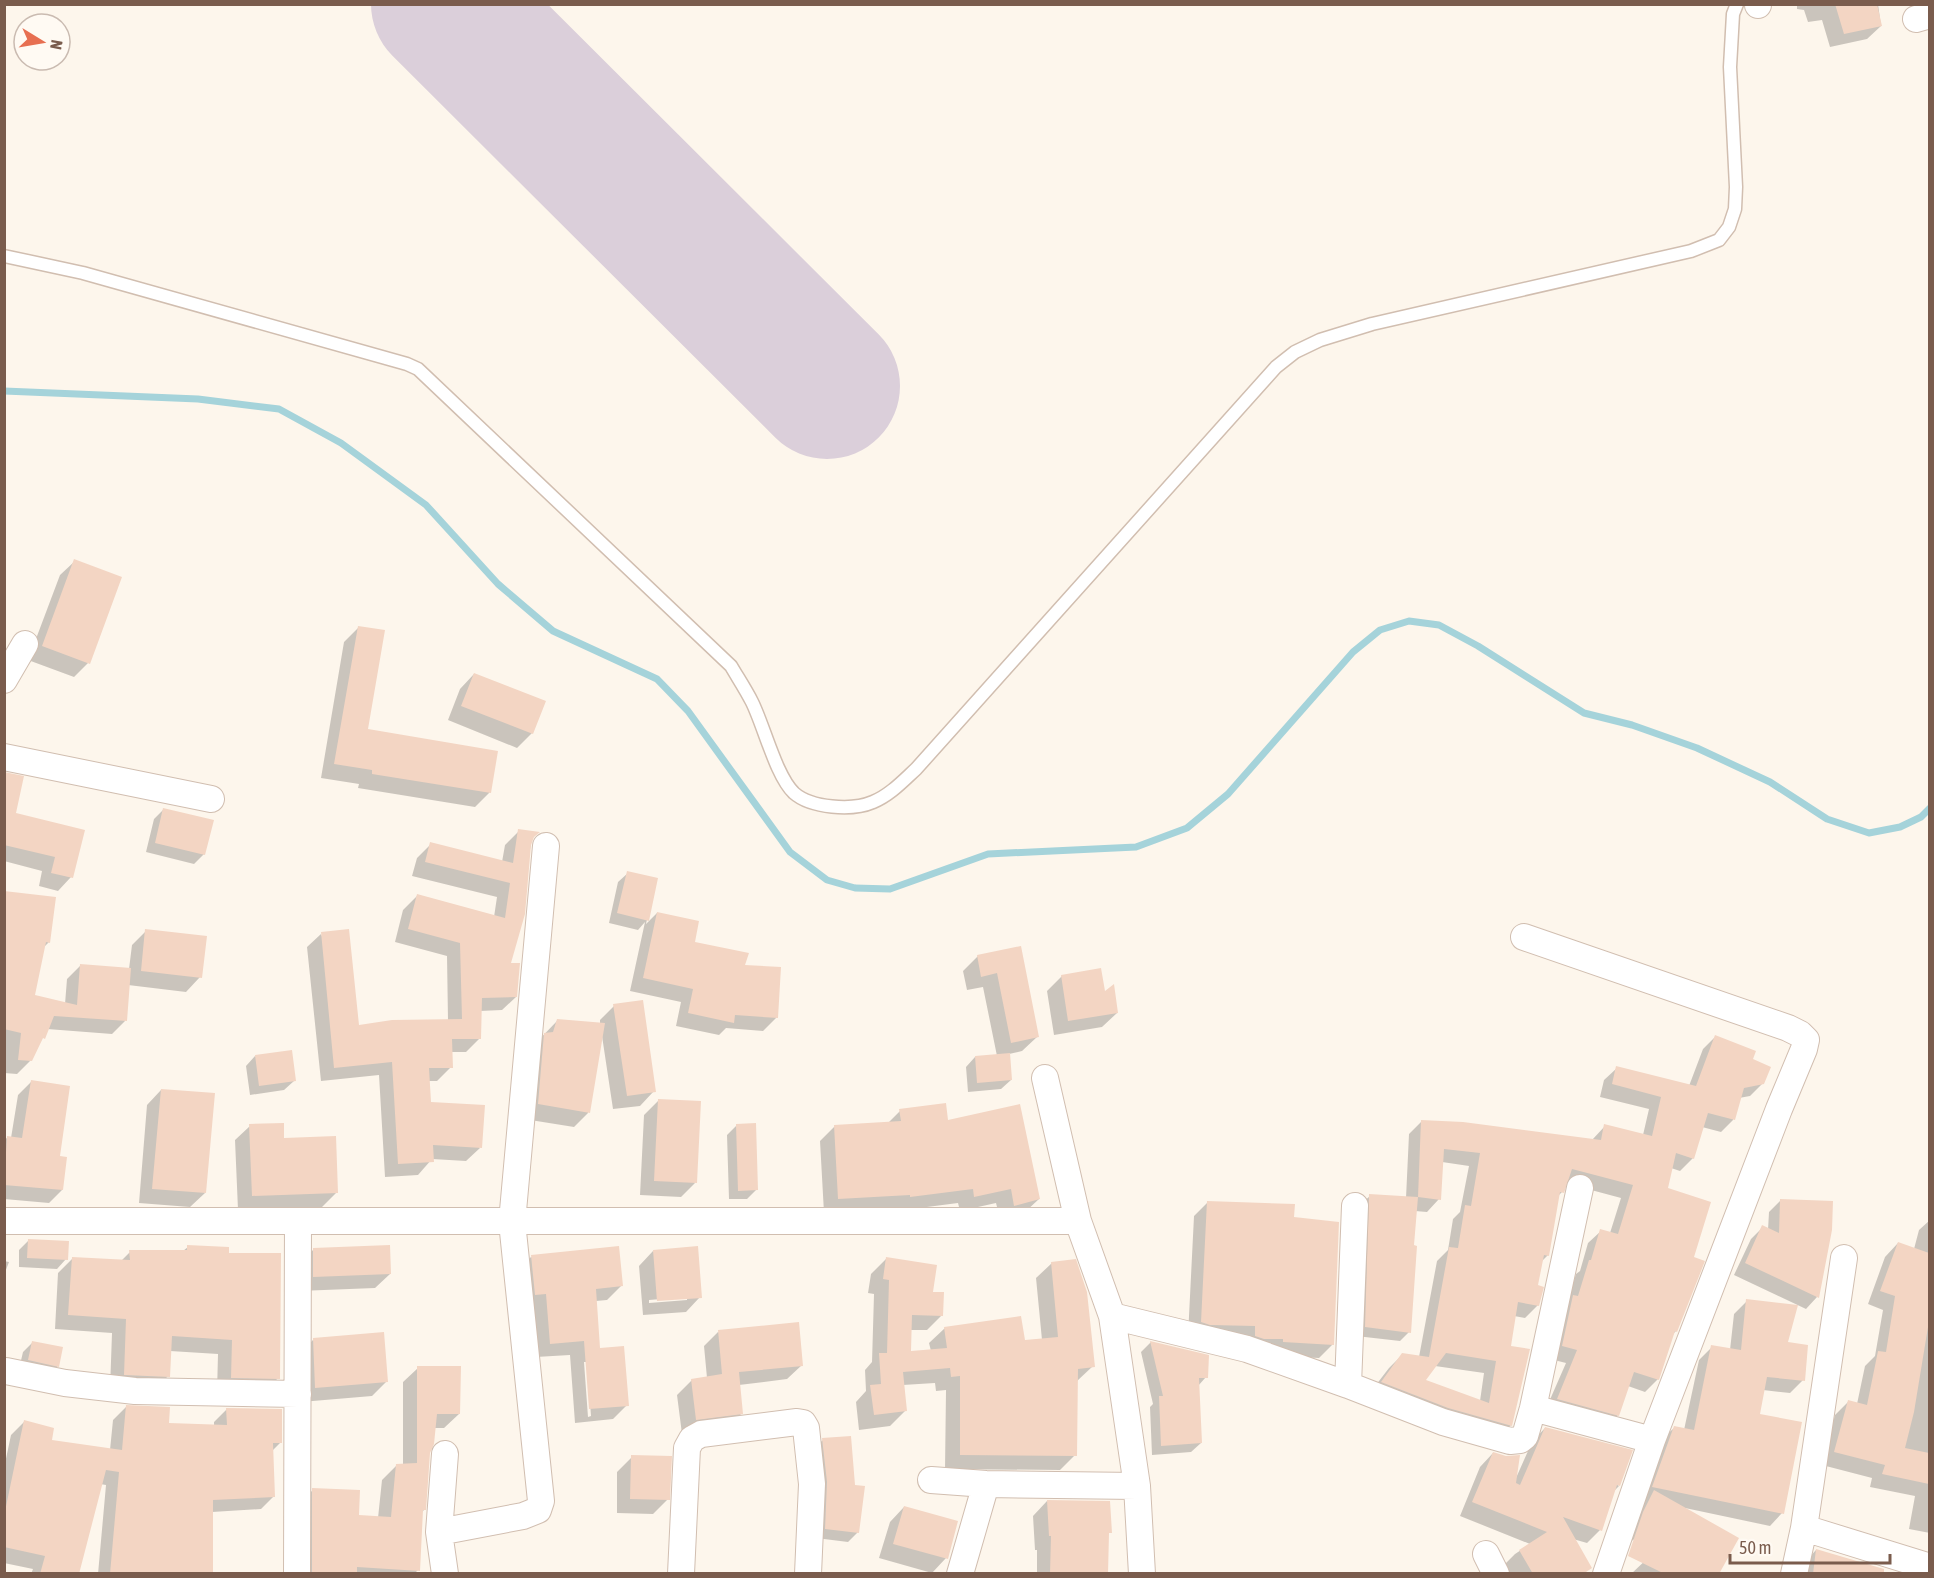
<svg xmlns="http://www.w3.org/2000/svg" width="1934" height="1578" font-family="'Asap Condensed',sans-serif">
<rect width="100%" height="100%" fill="#fdf6ec"/>
<path fill="#0003" fill-rule="evenodd" d="M1797,4H1878L1881,26L1867,39L1830,47L1822,20L1808,22L1804,10L1797,9Z
M75,561L88,663L74,677L28,660L60,575Z
M359,627L366,731L490,792L475,807L358,788L359,784L321,778L344,642Z
M474,674L532,733L517,748L448,720L460,689Z
M4,774L14,814L83,831L71,877L58,891L39,886L42,871L4,861Z
M164,809L204,854L194,864L146,852L154,819Z
M519,831L532,838L509,965L516,997L502,1010L480,1011V1038L466,1052H451V1067L437,1081H428L429,1103L480,1148L466,1161L432,1159L418,1175L385,1177L379,1075L321,1081L307,947L321,934L358,1027L448,1021L447,956L395,942L403,910L417,896L494,917L497,897L412,876L417,858L431,844L502,862L505,845Z
M628,873L656,879L646,924L657,913L693,943L743,966L777,1017L763,1031L726,1028L719,1035L676,1026L681,1002L630,991L645,922L638,930L609,923L618,882Z
M4,893L49,942L43,948L34,996L65,1004L67,979L80,966L129,969L132,945L146,931L200,977L186,992L128,985L125,1021L112,1034L47,1029L31,1060L17,1074L4,1073Z
M1019,948L1037,1037L1022,1051L1009,1054L1011,1080L1001,1089L968,1092L966,1067L975,1057L997,1056L983,987L967,990L963,971L978,956Z
M1062,976L1104,993L1117,1013L1102,1027L1054,1035L1047,991Z
M614,1006L654,1091L640,1106L613,1109L602,1036L588,1113L574,1127L524,1119L530,1049L558,1020L600,1025V1020Z
M1716,1036L1751,1060L1763,1083L1750,1096L1739,1098L1733,1120L1721,1132L1702,1127L1693,1158L1680,1171L1671,1168L1666,1189L1692,1258L1676,1331L1672,1335L1658,1379L1645,1392L1628,1386L1618,1415L1605,1428L1545,1411L1566,1363L1550,1359L1576,1274L1580,1271L1588,1243L1601,1231L1610,1233L1621,1198L1565,1183L1562,1192L1558,1196L1548,1255L1541,1262L1536,1286L1538,1305L1525,1318L1514,1316L1510,1347L1511,1425L1498,1438L1369,1394L1389,1368L1402,1355L1419,1357L1437,1261L1448,1250L1453,1219L1460,1212L1469,1166L1442,1162L1439,1199L1427,1212L1415,1211L1409,1332L1400,1341L1356,1336L1360,1205L1370,1196L1406,1198L1409,1134L1422,1121L1592,1140L1605,1126L1643,1135L1649,1109L1600,1097L1604,1080L1617,1068L1689,1086L1703,1049ZM1435,1366L1484,1373L1480,1401L1424,1381Z
M255,1056L294,1081L284,1090L250,1095L246,1066Z
M31,1082L58,1158L62,1190L49,1203L4,1199V1140L7,1138H11L18,1095Z
M161,1090L205,1193L190,1207L139,1203L147,1105Z
M659,1100L695,1183L681,1197L640,1195L644,1115Z
M900,1111L947,1122L1039,1199L1024,1213L1000,1219L996,1203L960,1211L958,1203L896,1211L824,1213L820,1141L835,1126L887,1124Z
M737,1125L757,1189L747,1199H729L727,1135Z
M250,1126L283,1139L336,1193L322,1207L238,1210L235,1140Z
M1781,1200L1817,1297L1806,1309L1734,1275L1751,1239L1763,1227L1768,1230L1769,1212Z
M1208,1202L1293,1218L1333,1344L1319,1358L1270,1356L1188,1336L1194,1216Z
M1930,1220V1533L1909,1529L1915,1496L1870,1487L1872,1478L1822,1465L1835,1415L1848,1402L1857,1404L1865,1366L1875,1356L1883,1310L1868,1304L1885,1257L1898,1243L1914,1249L1919,1230Z
M29,1240L66,1259L57,1269L19,1267V1250Z
M188,1247L278,1378L264,1393L217,1392L218,1354L170,1351L168,1376L154,1391L110,1389L112,1333L55,1329L58,1273L73,1258L121,1261L130,1252L183,1251Z
M314,1249L390,1274L375,1288L299,1291V1264Z
M653,1251L700,1297L686,1312L643,1315L639,1266ZM687,1297V1300L649,1303V1300Z
M531,1257L622,1285L607,1300L596,1301L599,1350L627,1405L613,1419L575,1423L570,1355L536,1357L517,1271ZM584,1362H587L591,1416L588,1417Z
M886,1259L931,1293L942,1315L927,1330H910L909,1352L931,1351L929,1343L945,1328L1023,1342L1042,1340L1036,1278L1052,1263L1093,1366L1076,1382L1075,1455L1060,1470L945,1469L946,1390L936,1391L935,1383L903,1385L905,1411L890,1426L859,1430L856,1402L866,1391L865,1370L872,1362L874,1294L868,1293L871,1274Z
M4,1261L9,1262L4,1275Z
M1747,1301L1786,1344L1803,1380L1790,1393L1763,1390L1759,1415L1782,1513L1770,1526L1685,1508L1717,1574H1631L1668,1539L1639,1536L1624,1546L1661,1440L1674,1428L1684,1430L1699,1360L1712,1347L1730,1350L1734,1314Z
M718,1332L802,1365L787,1379L739,1385L742,1413L727,1428L682,1434L677,1395L692,1380L707,1378L704,1346Z
M313,1340L386,1382L372,1396L301,1402L299,1354Z
M33,1342L58,1366L48,1375L19,1369L23,1352Z
M1151,1342L1206,1377L1198,1386L1201,1443L1191,1452L1152,1455L1150,1407L1153,1404L1141,1352Z
M418,1368L459,1414L444,1428H434L429,1452L424,1510L422,1512L418,1570L414,1574H298V1504L313,1490L357,1517L378,1518L382,1480L397,1465H403V1382Z
M126,1407L167,1424L214,1426V1422L227,1409L281,1442L272,1451L274,1496L261,1509L212,1512L211,1574H98L106,1485L100,1484L77,1574H31L33,1569L4,1563V1468L11,1435L24,1422L50,1441L110,1450L113,1420Z
M1545,1428L1619,1486L1614,1491L1600,1530L1587,1543L1573,1539L1577,1574H1506L1502,1567L1515,1554L1530,1544L1460,1516L1480,1467L1493,1453L1516,1478L1532,1442Z
M823,1440L858,1532L848,1542L816,1538L813,1449Z
M632,1457L668,1499L653,1514L617,1513V1472Z
M1047,1501L1110,1532L1107,1535V1574H1037V1550H1035L1033,1516Z
M904,1507L946,1558L932,1573L879,1558L890,1522Z
M1816,1550L1882,1574H1802L1804,1563Z"/>
<g fill="none" stroke-linecap="round" stroke-linejoin="round">
<path stroke="#a5d3da" stroke-width="7" d="M4,391L198,399L279,409L341,443L426,505L498,584L553,631L657,679L688,711L790,852L827,880L855,888L890,889L988,854L1136,847L1187,828L1228,794L1353,652L1380,630L1409,621L1439,625L1478,646L1584,713L1632,725L1697,748L1770,782L1827,819L1869,833L1900,827L1921,817L1930,808"/>
<path stroke="#dbcfda" stroke-width="146" d="M444,4L827,386"/>
</g>
<path fill="#f3d5c3" fill-rule="evenodd" d="M1835,4H1877L1882,26L1844,34Z
M74,559L122,577L90,664L42,646Z
M358,626L385,630L368,729L498,751L491,793L372,774V770L334,764Z
M474,673L546,701L533,734L461,706Z
M4,772L24,776L16,813L85,830L73,878L51,873L55,857L4,845Z
M163,808L214,820L205,855L155,843Z
M518,829L540,832L534,837L531,845L525,914L511,963H520L517,997L482,998L481,1039H452L453,1068H429L431,1102L485,1105L482,1148L433,1145L434,1162L398,1164L392,1062L334,1068L321,932L349,929L359,1025L392,1020L462,1019L460,943L408,929L417,894L505,918L510,883L425,862L430,842L513,863Z
M627,871L658,878L649,921L617,913Z
M4,891L56,897L50,943L46,942L35,995L77,1005L80,964L131,968L127,1021L54,1016L45,1039L43,1038L32,1061L18,1060L21,1033L4,1029Z
M657,912L699,921L695,942L749,953L745,965L781,967L778,1018L735,1015L734,1023L688,1013L693,989L643,978Z
M145,929L207,936L202,978L141,971Z
M1021,946L1039,1037L1011,1043L997,973L981,977L977,955Z
M1101,968L1105,991L1114,984L1118,1013L1068,1021L1061,975Z
M643,1000L656,1092L627,1096L613,1004Z
M557,1019L605,1023L590,1113L538,1104L544,1033L553,1032Z
M1715,1035L1756,1051L1753,1059L1771,1067L1764,1084L1744,1088L1735,1120L1708,1113L1694,1159L1676,1153L1668,1188L1711,1202L1694,1257L1705,1261L1677,1332L1675,1331L1659,1380L1634,1372L1619,1416L1557,1399L1577,1350L1562,1346L1573,1295L1578,1296L1589,1260H1591L1600,1229L1618,1234L1633,1185L1572,1169L1564,1193L1560,1192L1549,1256L1544,1255L1538,1285L1544,1287L1539,1306L1518,1302L1511,1346L1530,1349L1512,1426L1448,1408L1381,1382L1402,1353L1429,1357L1449,1247L1458,1248L1465,1205L1471,1206L1480,1153L1444,1149L1441,1200L1418,1197L1421,1120L1463,1122L1601,1140L1604,1124L1652,1136L1661,1097L1612,1084L1616,1066L1696,1086ZM1446,1353L1496,1361L1489,1403L1426,1380Z
M292,1050L296,1081L259,1086L255,1055Z
M1010,1053L1012,1080L977,1083L975,1056Z
M31,1080L70,1086L60,1156L67,1157L63,1190L4,1185L7,1136L22,1138Z
M161,1089L215,1093L206,1193L152,1189Z
M658,1099L701,1101L697,1183L654,1181Z
M946,1103L948,1120L1020,1104L1040,1199L1014,1206L1011,1189L974,1197L973,1189L910,1197V1195L838,1199L834,1125L901,1121L899,1109Z
M284,1123V1138L336,1136L338,1193L252,1196L249,1124Z
M756,1123L758,1190L738,1191L736,1124Z
M1369,1194L1418,1197L1414,1245L1417,1246L1411,1333L1365,1327Z
M1780,1199L1833,1201L1832,1230L1819,1298L1745,1263L1762,1225L1779,1233Z
M1207,1201L1295,1204L1294,1217L1339,1222L1334,1345L1283,1342V1339H1264L1255,1336V1326L1210,1325L1201,1322Z
M28,1239L69,1241L68,1260L27,1258Z
M1898,1242L1929,1253V1321L1914,1412L1905,1448L1929,1453V1484L1882,1474L1885,1465L1834,1452L1848,1400L1867,1405L1878,1351L1886,1352L1895,1296L1880,1291Z
M187,1245L229,1247V1253H281L280,1379L231,1378L232,1340L172,1336L170,1377L124,1375L126,1319L68,1315L72,1257L130,1260L129,1250H187Z
M390,1245L391,1274L313,1277V1248Z
M619,1246L623,1286L596,1289L600,1348L624,1346L629,1406L589,1409L584,1341L550,1344L546,1294L535,1295L531,1255Z
M698,1246L702,1298L657,1301L653,1250Z
M886,1257L937,1265L933,1292H944L943,1316L912,1315L911,1351L947,1348L944,1327L1021,1316L1025,1340L1058,1337L1051,1262L1076,1259L1087,1292L1095,1367L1078,1369L1077,1456L960,1455V1376L951,1377L950,1368L903,1372L907,1411L874,1415L870,1385L881,1384L879,1353H887L889,1280L883,1279Z
M1746,1299L1798,1305L1788,1342L1808,1345L1805,1381L1767,1377L1760,1414L1802,1422L1784,1514L1652,1487L1674,1426L1694,1430L1711,1345L1741,1350Z
M799,1322L803,1366L739,1372L743,1414L696,1420L691,1379L722,1374L718,1330Z
M384,1332L388,1382L315,1388L313,1338Z
M32,1341L63,1347L59,1367L28,1360Z
M1150,1341L1209,1355L1208,1378H1199L1202,1443L1161,1446L1159,1396H1163Z
M417,1366H461L460,1414H437L434,1444L430,1453L426,1510H423L420,1571L357,1567V1574H312V1488L360,1490L359,1515L391,1517L396,1464L417,1463Z
M126,1405L170,1407L169,1423L227,1425L226,1408L282,1409V1443H273L275,1497L213,1500V1574H110L119,1472L106,1470L79,1574H40L45,1556L4,1547V1516L24,1420L54,1428L52,1440L122,1450Z
M1545,1427L1633,1450L1620,1486L1617,1485L1602,1531L1563,1517L1592,1568L1583,1574H1533L1519,1550L1547,1532L1472,1502L1493,1452L1506,1456L1520,1455L1516,1483L1520,1485Z
M851,1436L855,1485L865,1486L859,1533L825,1529L827,1482L822,1438Z
M631,1455L672,1456L670,1500L630,1499Z
M1654,1490L1739,1538L1719,1574H1665L1628,1556L1643,1512Z
M1047,1500L1110,1501L1112,1533H1109L1108,1574H1050L1051,1536H1049Z
M904,1506L958,1521L948,1559L893,1544Z
M1816,1549L1884,1569V1574H1813Z"/>
<g fill="none" stroke-linecap="round" stroke-linejoin="round">
<defs>
<path id="lane" d="M4,256L83,273L407,364L418,369L731,666C738,678 746,690 752,702C764,726 776,776 794,793C811,808 852,811 873,802C890,795 903,781 916,769L1276,367L1295,352L1320,340L1372,324L1691,251L1719,240L1729,227L1735,209L1736,187L1730,67L1733,14L1737,4"/>
<path id="street" d="M1758,4V5
M1916,19L1930,15
M4,680L25,644
M4,757L211,799
M1524,937L1788,1028L1800,1034L1806,1040L1804,1049L1779,1109L1652,1440L1606,1574
M1045,1078L1078,1221L1112,1316L1137,1486L1142,1574
M4,1221H1078
M1112,1316L1247,1349L1348,1385L1443,1422L1510,1441L1520,1440L1525,1436L1533,1408L1580,1188
M6,1371L65,1383L135,1391L298,1394
M1348,1385L1355,1206
M1533,1408L1652,1440
M445,1454L439,1532L445,1574
M931,1480L986,1484L1137,1486
M1804,1528L1930,1567
M439,1532L523,1516L538,1510L541,1501L512,1222L546,846
M1486,1554L1496,1574
M297,1574L298,1221
M681,1574L687,1448L692,1439L701,1434L797,1422L803,1423L806,1428L812,1484L808,1574
M960,1574L986,1484
M1794,1574L1804,1528L1844,1258"/>
</defs>
<use href="#lane" stroke="#d1beb0" stroke-width="15"/>
<use href="#street" stroke="#d1beb0" stroke-width="28"/>
<use href="#lane" stroke="#fff" stroke-width="12"/>
<use href="#street" stroke="#fff" stroke-width="26"/>
</g>
<rect width="1934" height="1578" fill="none" stroke="#7a5c4d" stroke-width="12"/>
<g transform="translate(42 42) rotate(101)"><circle r="28" fill="#fffaf3" stroke="#cabbb1" stroke-width="1.5"/>
<path d="M0-4.5L10 22L0 15L-10 22Z" fill="#e76f51"/>
<text y="-9" font-size="16" font-weight="bold" text-anchor="middle" fill="#7a5c4d">N</text>
</g>
<path d="M1730 1554v9h160v-9" fill="none" stroke="#7a5c4d" stroke-width="3"/>
<text x="1739" y="1554" font-size="18" fill="#7a5c4d" stroke="#fffaf3" stroke-width="4.5" paint-order="stroke">50 m</text>
</svg>
